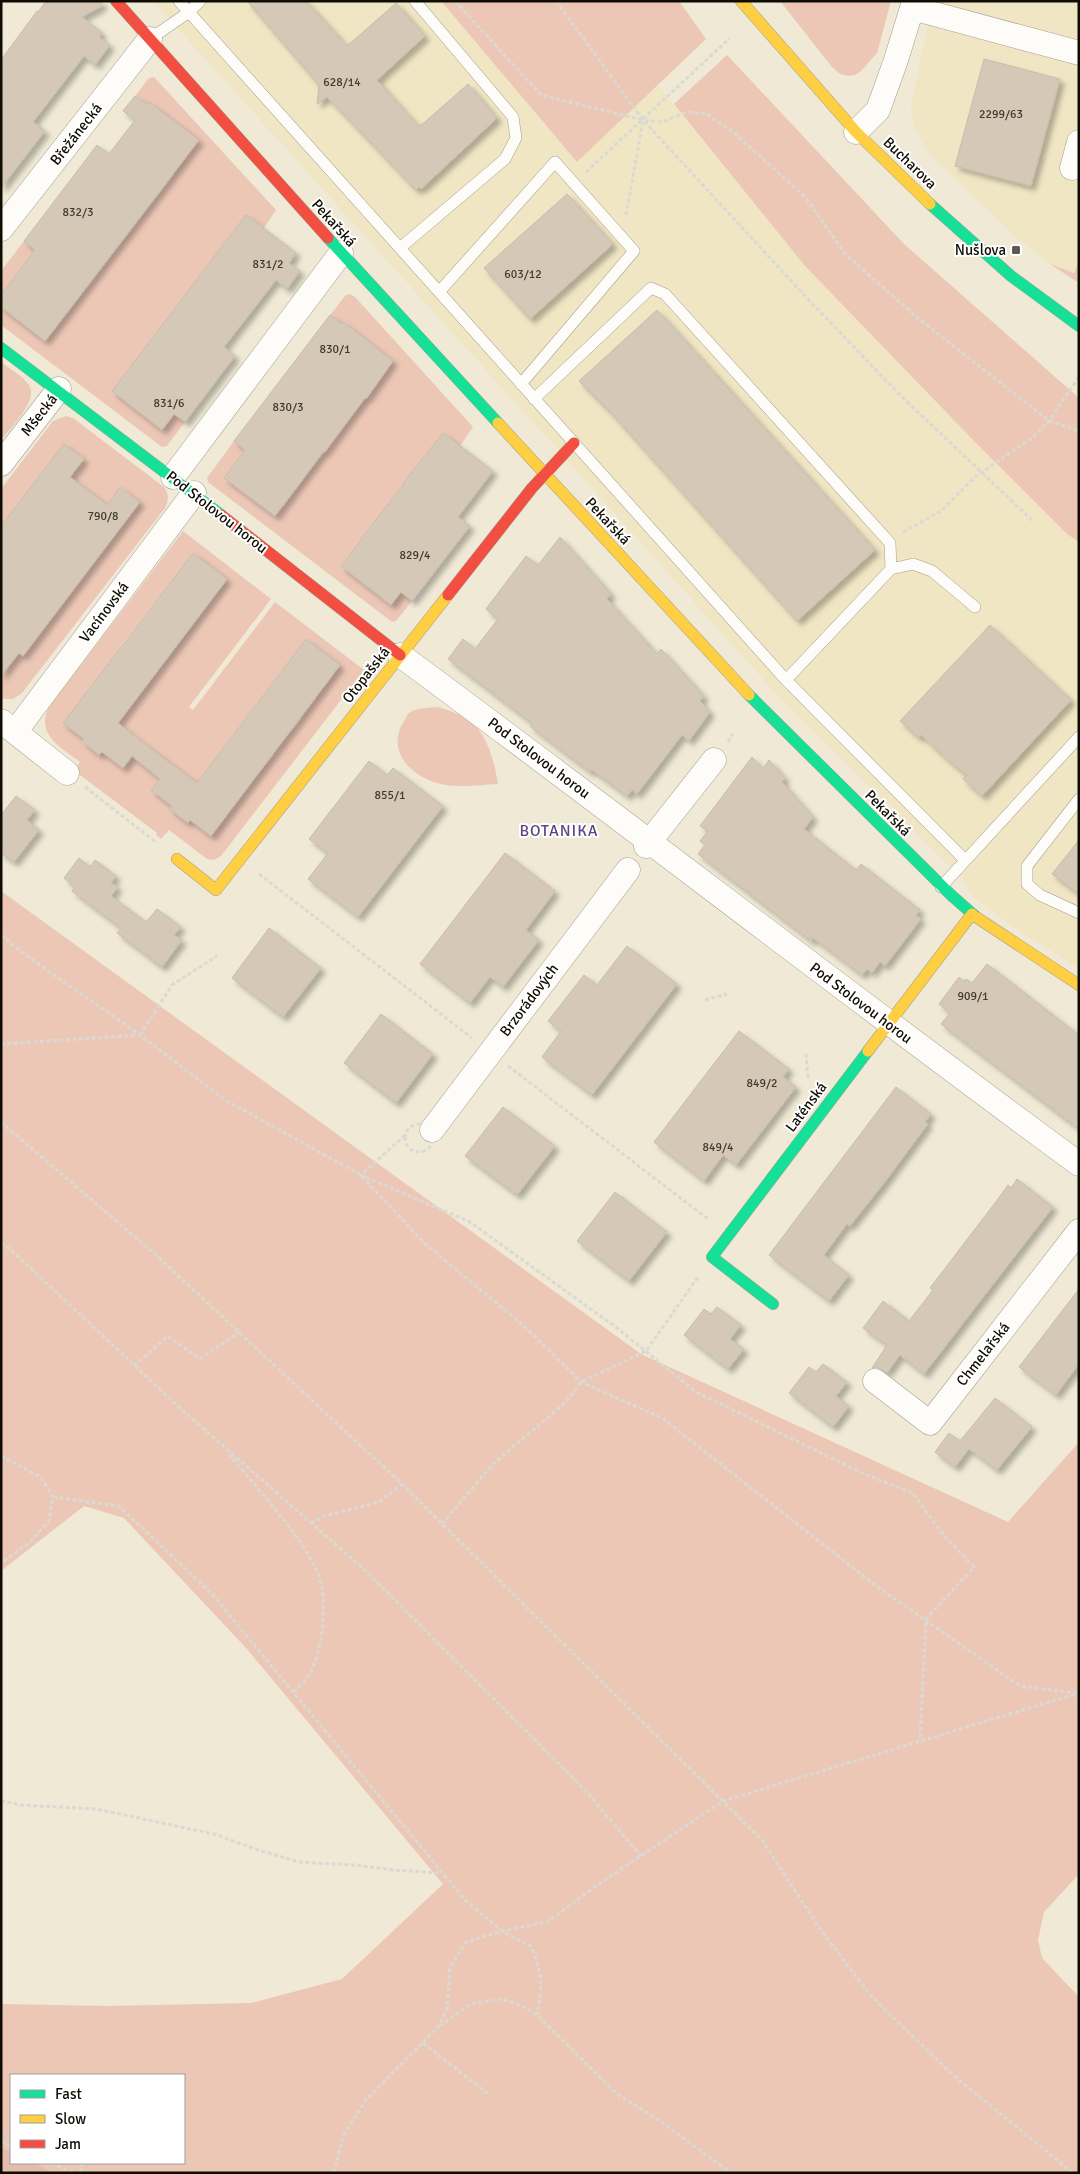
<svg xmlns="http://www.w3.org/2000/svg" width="1080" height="2174" font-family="Signika,sans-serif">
<defs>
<filter id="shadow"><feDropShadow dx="4.5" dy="4.5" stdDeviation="2.5" flood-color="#0004"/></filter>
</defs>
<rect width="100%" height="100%" fill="#efe9d5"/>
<path fill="#f0e6c4" d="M153,1H441L577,162L658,85L805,266L1067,534L1079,542V968L1019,931L971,895L963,879L780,698L550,441Z
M927,1H1079V261L1074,273L1050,264L1017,238L928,153L913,124L911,106L926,33L931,16Z"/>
<path fill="#ecc7b6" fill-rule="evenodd" d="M441,1H679L706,39L577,162Z
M780,1H891L877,53L861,71L855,75L848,76L840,74L832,67Z
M727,55L904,244L1079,398V542L1067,534L977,444L805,266L674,104Z
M154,77L276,210L264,228L246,215L112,391L161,429L174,414L185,422L167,446L162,447L1,325V307L46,341L174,175L173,174L198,140L149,102L147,104L135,96L149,78Z
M24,241L35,250L1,295V271Z
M1079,261V283L1050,264L1074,273Z
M346,295L350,294L355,297L473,427L460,446L443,433L403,483L404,484L361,537L362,539L341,566L391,604L401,592L412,601L396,621L392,622L208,482L207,478L234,441L245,450L283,507L365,398L366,399L393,361L343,322L341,324L330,315Z
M1,362C10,369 23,376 29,385C39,400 10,429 1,440Z
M66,416L73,418L164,487C169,494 169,500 165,508L22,693L13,699H1V489L53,421Z
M183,531L271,599L189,707L193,710L275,602L364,670L221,856L214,860L207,859L169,830L161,839L156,835L157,833L80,775L73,772L80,762C61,748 35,734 49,707ZM193,553L227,580L139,696L120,647ZM306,639L340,665L315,698L316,699L301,717L302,718C292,731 284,740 273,753L274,755L251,782L217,756ZM83,696L148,746L137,760L132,756L123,768L102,752L99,755L82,742L84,739ZM171,764L190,820L188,823L170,809L172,806L152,790Z
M439,707C449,711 461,714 469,720C488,735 494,761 498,784C476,785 450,790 429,780C406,771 388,747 403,723C405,720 407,715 409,713C418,707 429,708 439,707Z
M1,891L641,1354L1008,1522L1079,1442V1874L1044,1912L1038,1940L1042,1958L1079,1997V2173H55L34,2163H184V2075H11V2152L1,2147V2004L108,2006L251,2003L342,1979L443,1884L247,1649L124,1518L84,1506L1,1571Z"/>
<path fill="#e4bcab" d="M1,2147L11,2152V2163H34L55,2173H1Z"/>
<path fill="#d5c8b6" stroke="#c5beb0" filter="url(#shadow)" d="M46,1H101L102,6L82,17L102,33L99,37L110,45L95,65L84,56L33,122L45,131L1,188V60L37,11L38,12Z
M247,1H306L347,46L396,3L425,36L377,80L419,127L468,84L497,118L421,189L419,187L416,190L327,97L317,104L319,85Z
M984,59L1060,79L1031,186L955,166Z
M135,96L147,104L149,102L199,140L45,341L1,307V295L35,250L24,241L97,145L109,154L135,120L123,111Z
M567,194L613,244L530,319L484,268Z
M246,215L296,253L289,263L300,271L287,289L276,280L224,347L235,356L185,422L174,414L162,430L112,391Z
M657,310L875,550L797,621L612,414L579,381Z
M330,315L342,324L343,322L393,361L366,399L365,398L324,453L323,452L275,516L224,478L245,450L234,441Z
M443,433L493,471L458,517L470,526L412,601L401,592L391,605L341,566L362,539L361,538L404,484L403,483Z
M64,444L84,459L70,477L107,505L120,487L140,502L23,656L19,653L1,676V526Z
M560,537L611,594L607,599L657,654L661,649L704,696L700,701L710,712L689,741L682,735L637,794L632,790L627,796L592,770L590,772L530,726L532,723L448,659L463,639L475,649L498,619L486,609L526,556L538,565Z
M193,553L227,579L118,723L142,742L197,783L306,639L340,665L211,836L190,820L188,823L170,809L172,806L151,790L160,779L132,756L123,768L102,752L99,755L82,741L84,739L63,723Z
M990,625L1071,700L982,796L963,779L967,775L950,762L921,735L919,738L900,721Z
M752,757L763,769L769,760L785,778L782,782L813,817L804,829L856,870L861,864L920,910L916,915L921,919L885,966L880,962L872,973L867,969L862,975L813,938L811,941L698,854L705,845L700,841L708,831L700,826Z
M369,761L387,775L393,768L443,806L358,917L308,879L328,853L309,839Z
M16,796L35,810L27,820L39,830L14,862L1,853V815Z
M1079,840V894L1052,874Z
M505,853L555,891L526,930L539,940L503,987L490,977L470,1003L420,964Z
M79,858L90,867L95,860L116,876L111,883L118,887L111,896L146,922L157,909L181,927L174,935L182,940L162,967L117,933L121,928L72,891L75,887L64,878Z
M269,928L321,968L283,1017L232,978Z
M627,946L677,984L592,1095L542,1057L561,1031L548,1021L584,975L597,985Z
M987,964L1079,1035V1129L941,1024L950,1013L939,1004L959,977L964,981L966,979L972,983Z
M381,1014L433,1054L396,1103L344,1063Z
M739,1031L789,1069L783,1077L796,1087L736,1165L723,1155L704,1181L654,1142Z
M896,1087L931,1114L925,1122L928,1124L884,1183L850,1226L847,1224L824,1255L849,1275L829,1301L769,1255Z
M503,1107L555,1146L517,1195L465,1156Z
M1017,1179L1053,1207L981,1300L924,1374L900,1355L887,1373L877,1367L872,1368L887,1345L863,1328L883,1301L909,1321L933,1290L930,1288L998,1199L1008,1185L1011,1188Z
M615,1192L667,1232L629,1281L577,1241Z
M1079,1289V1364L1056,1395L1019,1367Z
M717,1307L741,1325L730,1339L744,1349L728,1369L684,1335L704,1309L711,1314Z
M823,1364L847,1382L836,1396L849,1406L833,1427L789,1393L809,1367L816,1372Z
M995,1398L1032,1427L997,1470L969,1449L955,1467L935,1452L949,1433L960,1441Z"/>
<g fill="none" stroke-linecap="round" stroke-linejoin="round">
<defs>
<path id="lane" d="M179,1L786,680L965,860
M150,39L189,12L200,1
M400,248L505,159L516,138L513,117L415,1
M439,292L555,162L634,251L521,384
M534,399L651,288L665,294L890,543L891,569
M786,680L891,569L913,564L932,571L975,607
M1079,799L1027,866V884L1040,895L1079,913
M941,887L1079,737"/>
<path id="street" d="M914,1L912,8L1079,53
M856,132L878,110L896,60L912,8
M1072,168L1079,142
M1,229L150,39
M1,464L59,389
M173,477L341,253
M400,655C628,823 851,997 1079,1164
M1,721L67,773
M15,732L194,493
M646,846L714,760
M432,1130L628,870
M875,1381L930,1423L1079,1231"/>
<path id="fast" d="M930,204L1011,276L1079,326
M328,238L498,423
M1,348L221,515
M749,695L951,895L976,917
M773,1304L712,1257L868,1051"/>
<path id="slow" d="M741,1L856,132L930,204
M498,423L749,695
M177,859L216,890L448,595
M976,917L1079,985
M868,1051L972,914"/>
<path id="jam" d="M116,1L328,238
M221,515L400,655
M448,595L532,488L574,443"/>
</defs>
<use href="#lane" stroke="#a39f8f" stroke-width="12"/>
<use href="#street" stroke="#a39f8f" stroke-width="25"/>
<use href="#fast" stroke="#a39f8f" stroke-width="12"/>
<use href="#slow" stroke="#a39f8f" stroke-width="12"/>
<use href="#jam" stroke="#a39f8f" stroke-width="12"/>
<path stroke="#dbd9d3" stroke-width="3" stroke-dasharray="4 2.5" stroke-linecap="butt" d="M455,1L541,95L643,120L662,122L687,112L707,114L733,132L806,198L845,254L918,318L1049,421L1079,431
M556,1L643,120L804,295L901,396L1034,522
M586,172L730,38
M626,215L643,120
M903,532L941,511L975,477L1032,438L1049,421L1079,377
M728,742L733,734
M85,787L157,843
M259,874L472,1038
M1,935L24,954L140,1035L225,1100L361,1175L424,1243L523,1325L581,1382L662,1418L875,1585L1020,1686L1076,1693
M705,1000L727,994
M140,1035L172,985L217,956
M1,1044L140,1035
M806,1054L808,1078
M508,1066L708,1219
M1,1122L157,1256L402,1484L762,1840L818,1926L870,1995L953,2075L1073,2173
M405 1138a14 14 0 1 1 28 0a14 14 0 1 1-28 0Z
M405,1135L361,1175L470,1222L617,1328L696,1392L864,1474L913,1493L941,1532L974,1567L926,1619L920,1740
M1,1243L10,1249L181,1409L367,1572L585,1790L641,1856
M134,1366L168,1336L200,1359L239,1332
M229,1454C256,1488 299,1532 317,1571C329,1597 323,1646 311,1672C308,1679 299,1686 293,1692
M1,1456L41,1477L53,1497L49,1521L29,1543L1,1563
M53,1497L119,1506L212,1594L465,1900L502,1931L532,1947C542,1975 543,1986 537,2015
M311,1523L325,1516L379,1502L402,1484
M442,1524L493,1464L566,1402L581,1382L646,1351L698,1277
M1,1801L21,1805L96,1809L214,1834L258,1850L299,1862L355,1865L393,1870L442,1873
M440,2026L470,2004L501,1999L521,2005L537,2015L617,2094L656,2118L731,2173
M423,2043L488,2094
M1,2141L11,2146
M51,2163L74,2173
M80,2173L82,2163
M334,2173L343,2136L366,2100L438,2027L447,2010L450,1967L466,1942L502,1931L547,1922L603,1881L723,1801L1079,1693"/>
<use href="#lane" stroke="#fdfcf9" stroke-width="11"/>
<use href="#street" stroke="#fdfcf9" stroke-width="24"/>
<use href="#fast" stroke="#16e098" stroke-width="11"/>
<use href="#slow" stroke="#ffcf43" stroke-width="11"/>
<use href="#jam" stroke="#f24e42" stroke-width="11"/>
</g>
<rect fill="#5d594c" stroke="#fff" stroke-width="2" x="1011" y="245" width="10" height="10" rx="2.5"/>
<g text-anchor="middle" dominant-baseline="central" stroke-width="4" stroke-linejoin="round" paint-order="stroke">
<g font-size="12" fill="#403b2f">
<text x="342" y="82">628/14</text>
<text x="1001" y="114">2299/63</text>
<text x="78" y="212">832/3</text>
<text x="268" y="264">831/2</text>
<text x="523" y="274">603/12</text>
<text x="335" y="349">830/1</text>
<text x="169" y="403">831/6</text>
<text x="288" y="407">830/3</text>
<text x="103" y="516">790/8</text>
<text x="415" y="555">829/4</text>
<text x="390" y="795">855/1</text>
<text x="973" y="996">909/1</text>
<text x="762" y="1083">849/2</text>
<text x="718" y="1147">849/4</text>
</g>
<g font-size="15" fill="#0f0c02" stroke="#fff">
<text transform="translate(76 134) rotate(-52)">Břežánecká</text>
<text transform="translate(910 163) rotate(44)">Bucharova</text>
<text transform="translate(334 223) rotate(48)">Pekařská</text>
<text transform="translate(39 415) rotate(-52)">Mšecká</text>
<text transform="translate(217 512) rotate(38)">Pod Stolovou horou</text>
<text transform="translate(608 521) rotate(47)">Pekařská</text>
<text transform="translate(104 612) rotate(-53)">Vacínovská</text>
<text transform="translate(366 675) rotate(-52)">Otopašská</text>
<text transform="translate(539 758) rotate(37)">Pod Stolovou horou</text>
<text transform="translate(888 813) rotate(45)">Pekařská</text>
<text transform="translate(529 1000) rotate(-53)">Brzorádových</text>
<text transform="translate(861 1003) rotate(37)">Pod Stolovou horou</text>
<text transform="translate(806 1107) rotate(-53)">Laténská</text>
<text transform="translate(983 1354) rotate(-52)">Chmelařská</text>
</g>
<g font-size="15" fill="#0f0c02" stroke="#fff" text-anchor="end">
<text x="1006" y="250">Nušlova</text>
</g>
<g font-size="16" letter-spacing="1" fill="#5e4480" stroke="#fff">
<text x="559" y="831">BOTANIKA</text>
</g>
</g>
<rect width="1080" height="2174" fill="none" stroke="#0f0c02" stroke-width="5"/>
<rect x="10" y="2074" width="175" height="90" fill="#ffffff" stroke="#9f9e9a"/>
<rect x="20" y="2090" width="25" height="8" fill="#16e098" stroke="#9f9e9a"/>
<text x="55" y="2099" font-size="15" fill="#0f0c02">Fast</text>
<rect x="20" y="2115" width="25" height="8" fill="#ffcf43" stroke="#9f9e9a"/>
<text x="55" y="2124" font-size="15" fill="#0f0c02">Slow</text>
<rect x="20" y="2140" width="25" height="8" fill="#f24e42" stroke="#9f9e9a"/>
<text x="55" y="2149" font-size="15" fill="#0f0c02">Jam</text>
</svg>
